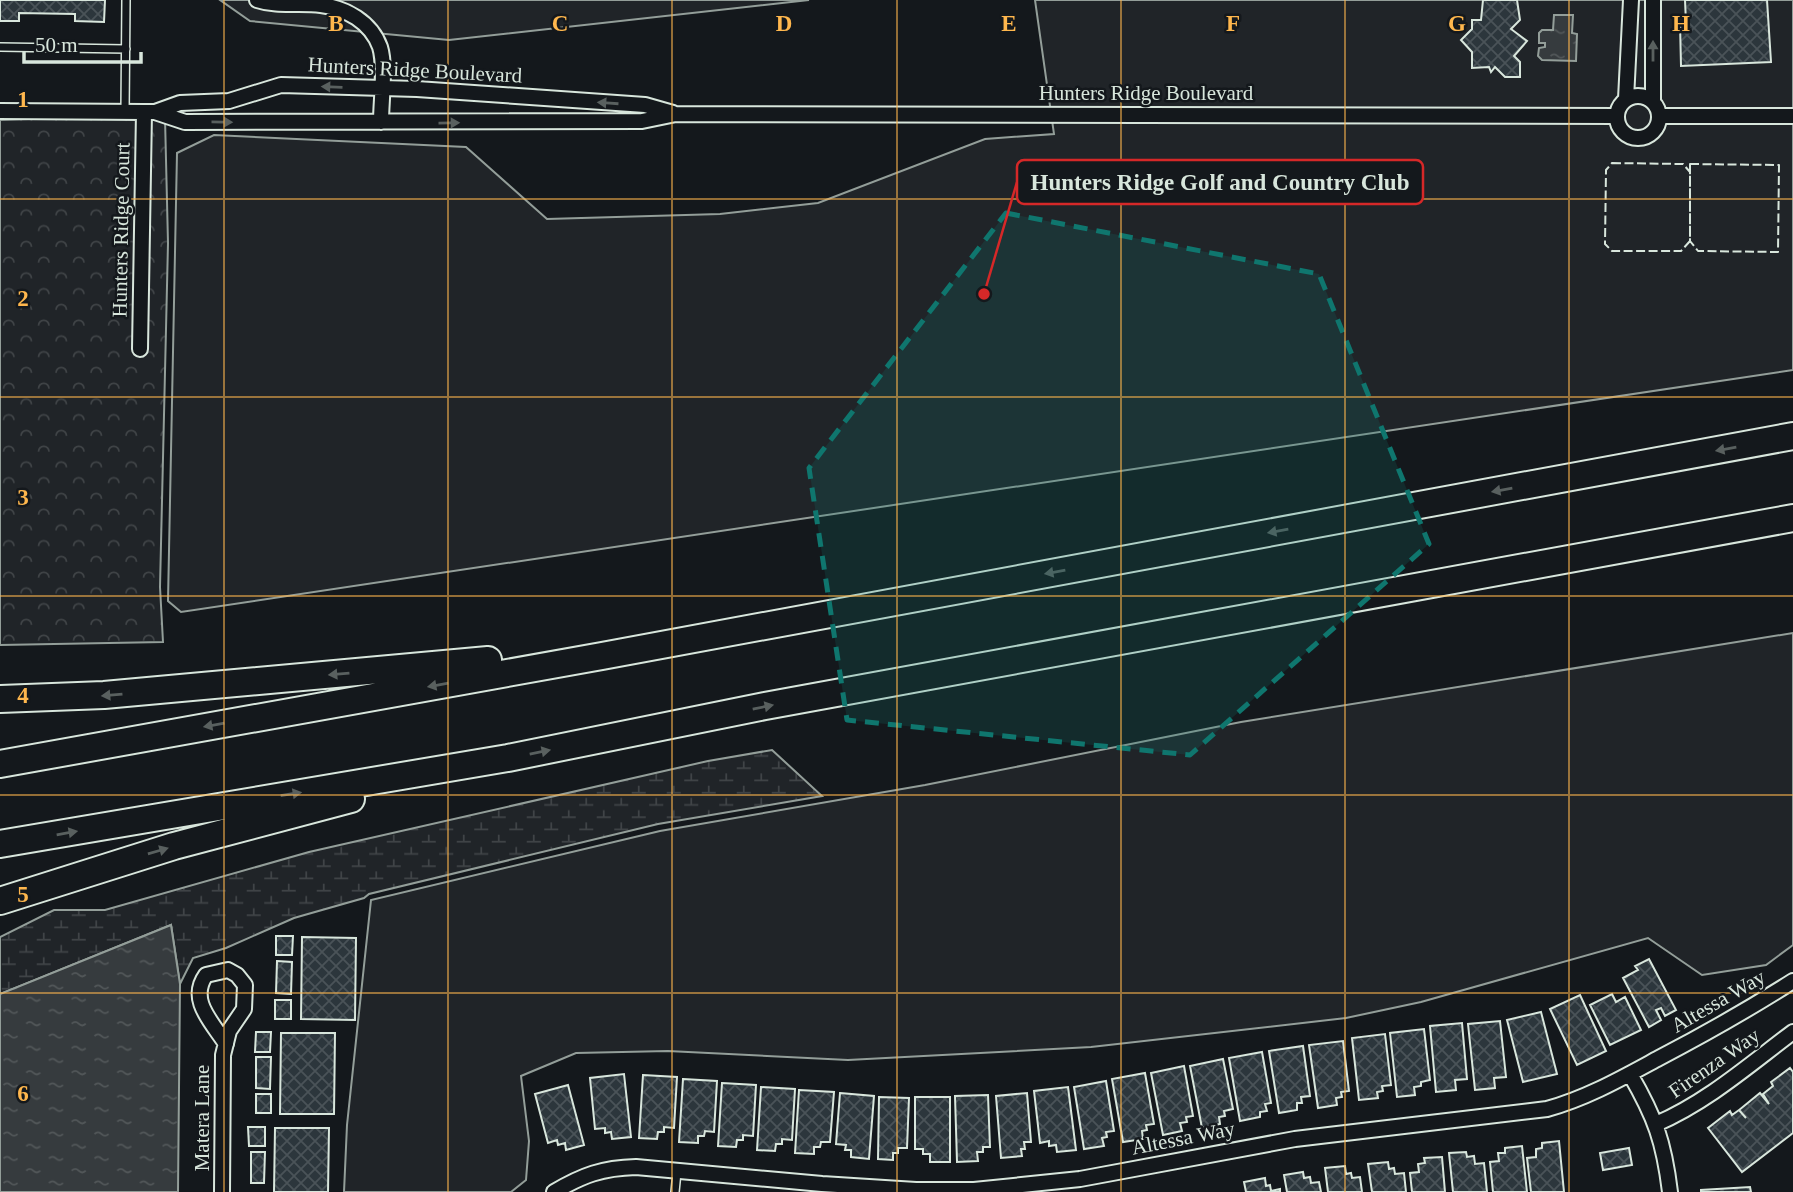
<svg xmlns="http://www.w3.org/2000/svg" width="1793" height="1192" font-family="'Times New Roman',serif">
<defs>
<pattern id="forest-crowns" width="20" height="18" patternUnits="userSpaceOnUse" patternTransform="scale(1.75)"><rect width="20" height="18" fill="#202428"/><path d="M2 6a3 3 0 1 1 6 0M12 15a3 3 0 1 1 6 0" fill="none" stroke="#404447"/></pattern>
<pattern id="wetland-marsh" width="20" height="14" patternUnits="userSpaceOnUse" patternTransform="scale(1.75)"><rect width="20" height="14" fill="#202428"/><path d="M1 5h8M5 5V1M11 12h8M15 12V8" fill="none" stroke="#404447"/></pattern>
<pattern id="water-ripples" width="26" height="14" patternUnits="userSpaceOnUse" patternTransform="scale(1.75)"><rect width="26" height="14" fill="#363b3e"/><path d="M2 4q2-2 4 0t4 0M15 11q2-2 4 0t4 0" fill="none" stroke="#525759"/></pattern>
<pattern id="building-cross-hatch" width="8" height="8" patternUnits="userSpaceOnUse" patternTransform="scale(1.75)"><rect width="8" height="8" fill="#2c363c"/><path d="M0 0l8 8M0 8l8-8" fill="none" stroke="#4a5358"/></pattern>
</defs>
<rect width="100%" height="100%" fill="#14181c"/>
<path fill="#202428" stroke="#939e99" stroke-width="2" d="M220,0H809L449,40L250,21Z
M1035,0H1793V370L181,612L168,601L177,153L214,135L466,147L547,219L720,214L818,203L985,139L1054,134Z
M1793,633V945L1766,965L1702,975L1648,938L1421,1002L1346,1018L1091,1047L848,1060L668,1051L576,1053L521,1076L529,1141L526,1180L511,1192H344L347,1125L371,900L660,831L925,785L1241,722Z"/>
<path fill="url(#forest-crowns)" stroke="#939e99" stroke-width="2" d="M113,116L165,118L168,243L160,587L163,642L0,645V120Z"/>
<path fill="url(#wetland-marsh)" stroke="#939e99" stroke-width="2" d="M772,750L822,796L658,824L369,894L364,898L294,918L226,948L193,958L180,984L171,925L0,994V937L54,910H105L309,852L708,761Z"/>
<path fill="url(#water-ripples)" stroke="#939e99" stroke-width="2" d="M1554,15H1573L1572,33L1577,34L1576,61L1542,60L1538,56L1539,48L1545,47V43H1539V33L1542,30H1553Z
M171,925L180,984L178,1192H0V994Z"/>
<path fill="url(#building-cross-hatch)" stroke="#d8e6dc" stroke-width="2" d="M0,0H105L104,22L75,21V14L19,13V21H0Z
M1483,0H1517L1520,20L1511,29L1527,41L1514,56L1520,62V77H1505L1495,67L1491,72L1489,67L1472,68V52L1461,40L1472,29V20H1481Z
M1685,0H1767L1771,62L1681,66L1680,23H1686Z
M276,936H293L292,955H276Z
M302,937L356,938L355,1020L301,1019Z
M1649,959L1676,1010L1665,1016L1661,1008L1656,1010L1661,1020L1649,1027L1623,978L1638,970L1635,966Z
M277,961L292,962L291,994L276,993Z
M1612,994L1616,1002L1625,997L1641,1030L1610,1045L1590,1005Z
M1580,995L1606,1051L1577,1065L1550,1009Z
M275,1000H291V1019H275Z
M1541,1012L1557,1074L1523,1082L1507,1020Z
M1500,1021L1506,1077L1494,1078L1495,1088L1475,1090L1468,1024Z
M1462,1023L1467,1079L1455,1080L1456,1090L1436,1092L1430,1026Z
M1424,1029L1430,1080L1421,1082V1086L1414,1087L1415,1095L1397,1097L1390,1033Z
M256,1032H271L270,1052H255Z
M281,1033H335L334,1114H280Z
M1385,1034L1391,1085L1382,1086L1383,1091L1377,1092L1378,1098L1359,1100L1352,1038Z
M1343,1041L1349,1091L1341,1092L1342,1097L1336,1098L1337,1105L1318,1108L1309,1045Z
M1303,1046L1310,1096L1301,1097L1302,1103H1297V1110L1279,1113L1269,1051Z
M1262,1052L1271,1103L1265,1104L1267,1111L1260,1112V1117L1240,1121L1229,1058Z
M256,1057H271L270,1089L256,1088Z
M1223,1059L1233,1109L1224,1111L1225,1116L1219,1117L1220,1124L1202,1128L1190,1066Z
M1184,1066L1193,1116L1186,1117L1187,1122L1180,1123L1182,1131L1163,1135L1151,1073Z
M1790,1068L1793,1072V1133L1742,1172L1708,1128L1730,1111L1732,1115L1739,1110L1746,1118L1739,1110L1760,1093L1769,1104L1763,1094L1773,1086L1771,1082Z
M1145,1073L1154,1124L1146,1125L1147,1130L1142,1131L1143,1139L1123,1142L1112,1079Z
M624,1074L631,1137L612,1139L611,1132L605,1133V1128L595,1129L590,1078Z
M643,1075L677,1077L674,1128L664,1127V1132H658L657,1139L639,1138Z
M683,1079L717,1081L714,1132L705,1131L704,1136H698V1143L679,1142Z
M1106,1081L1114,1131L1106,1132L1107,1137L1102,1138L1104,1146L1084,1149L1074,1087Z
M722,1083L756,1085L753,1136L743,1135V1140H737L736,1147L718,1146Z
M568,1085L584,1145L566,1150L565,1143L558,1145L557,1140L548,1143L535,1094Z
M761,1087L795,1089L792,1140L782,1139V1144H776L775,1151L757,1150Z
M1068,1087L1076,1150L1057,1152L1056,1145L1049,1146V1141L1040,1143L1034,1091Z
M799,1090L834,1092L830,1142H821L820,1147H814V1154L795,1153Z
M840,1093L874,1096L869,1159L851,1157V1150H845L846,1145L836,1144Z
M1027,1093L1031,1142H1024L1025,1149H1021L1022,1156L1001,1158L996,1096Z
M256,1094H271V1113H256Z
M988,1095L990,1147H983V1152H977L978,1161L957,1162L955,1096Z
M879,1097L909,1098L907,1148H898V1153H893V1160L878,1159Z
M915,1097H950V1162H930V1154H923V1149H915Z
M248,1127H265V1146H249Z
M275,1128H329L328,1192H274Z
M1559,1141L1564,1192H1531L1527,1158L1536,1157V1149L1542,1148V1143Z
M1522,1146L1527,1192H1493L1490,1162L1499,1161L1498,1153H1505V1148Z
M1629,1148L1632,1165L1603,1170L1600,1153Z
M251,1152H265L264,1183H251Z
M1466,1152L1467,1157L1474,1156L1475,1164L1484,1163L1487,1192H1453L1449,1153Z
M1442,1157L1445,1192H1412L1410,1173L1419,1172L1418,1164L1425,1163L1424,1158Z
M1388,1162L1389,1169L1394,1168L1395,1174L1404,1173L1406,1192H1372L1368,1164Z
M1345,1166L1346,1174L1351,1173L1352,1178L1360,1177L1362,1192H1328L1325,1168Z
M1303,1172L1304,1178L1310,1177L1311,1183L1319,1182L1321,1192H1287L1284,1175Z
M1265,1178L1266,1186L1270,1185L1271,1191L1280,1189V1192H1246L1244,1182Z
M1750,1187L1751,1192H1701V1190Z"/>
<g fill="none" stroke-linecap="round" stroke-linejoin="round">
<defs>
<path id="lane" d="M0,47L126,49
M125,112L126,0
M675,1192L677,1172"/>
<path id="street" d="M257,0C278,7 299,2 321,5C346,8 371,22 380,47C386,66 381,101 381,122
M1653,0V102
M1617 117a21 21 0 1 1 42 0a21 21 0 1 1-42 0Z
M1626,99L1631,0
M0,111L144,112H155L185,122L642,121L676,114L1617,116
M155,112L180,103L229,101L281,85L417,89L645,105L673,113
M1659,116H1793
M140,349L144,112
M1630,1074C1655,1117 1664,1142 1670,1192
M1656,1124C1707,1102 1749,1065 1793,1032
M222,1192L223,1055L229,1031L244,1009L245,985L237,975L228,970L206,975C188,1000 212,1022 226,1044
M554,1192C583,1175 602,1168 636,1167L822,1184L916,1190H974L1080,1179L1295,1139L1547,1109C1587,1098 1622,1078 1659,1058C1705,1034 1749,1009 1793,981"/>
<path id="highway" d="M0,699L104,695L488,660
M0,764L602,656L1793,436
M0,844L508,758L765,706L1793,518
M0,901L174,846L351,799"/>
</defs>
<use href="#lane" stroke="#d8e6dc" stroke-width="10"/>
<use href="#street" stroke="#d8e6dc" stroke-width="18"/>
<use href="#highway" stroke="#d8e6dc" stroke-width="30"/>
<use href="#lane" stroke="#14181c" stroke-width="7"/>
<use href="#street" stroke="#14181c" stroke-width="14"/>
<use href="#highway" stroke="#14181c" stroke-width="26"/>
<path stroke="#d8e6dc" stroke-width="2" stroke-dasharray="9 3.5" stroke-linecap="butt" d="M1612,163L1683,164L1690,172V241L1681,251H1612L1605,244L1606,170Z
M1690,164L1779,165L1778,252L1698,251L1690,241Z"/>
</g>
<defs><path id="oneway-solid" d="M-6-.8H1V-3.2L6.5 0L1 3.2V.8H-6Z" transform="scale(1.75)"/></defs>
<g fill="#59605f">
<use href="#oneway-solid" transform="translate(1653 51) rotate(-90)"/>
<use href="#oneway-solid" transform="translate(332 87) rotate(-178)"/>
<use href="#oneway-solid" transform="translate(608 103) rotate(-176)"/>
<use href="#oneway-solid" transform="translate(222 122) rotate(1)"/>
<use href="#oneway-solid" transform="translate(449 123) rotate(-1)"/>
<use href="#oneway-solid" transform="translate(1726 449) rotate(170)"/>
<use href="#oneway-solid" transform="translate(1502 490) rotate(170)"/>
<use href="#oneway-solid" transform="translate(1278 531) rotate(170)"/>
<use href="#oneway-solid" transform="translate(1055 572) rotate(170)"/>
<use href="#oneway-solid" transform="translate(339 674) rotate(175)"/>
<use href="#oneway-solid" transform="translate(438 685) rotate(170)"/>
<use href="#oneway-solid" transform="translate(112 695) rotate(175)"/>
<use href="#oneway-solid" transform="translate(763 707) rotate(-11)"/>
<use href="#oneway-solid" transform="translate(214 725) rotate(170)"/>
<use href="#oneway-solid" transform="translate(540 752) rotate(-11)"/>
<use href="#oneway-solid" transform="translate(291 794) rotate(-9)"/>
<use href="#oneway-solid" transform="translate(67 833) rotate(-10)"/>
<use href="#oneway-solid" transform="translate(158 851) rotate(-16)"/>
</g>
<path fill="#0f766e" fill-opacity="0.2" stroke="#0f766e" stroke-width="5" stroke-dasharray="14 9" stroke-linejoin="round" d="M1006,213L1319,274L1429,544L1190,755L847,720L809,468Z"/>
<path fill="none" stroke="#ffb74d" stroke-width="2" stroke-opacity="0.55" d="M224,0V1192M448,0V1192M672,0V1192M897,0V1192M1121,0V1192M1345,0V1192M1569,0V1192M0,199H1793M0,397H1793M0,596H1793M0,795H1793M0,993H1793"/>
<g text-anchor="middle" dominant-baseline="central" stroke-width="5" stroke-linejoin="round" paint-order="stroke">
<g font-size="21" fill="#d8e6dc" stroke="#14181c">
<text transform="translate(415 70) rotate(3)">Hunters Ridge Boulevard</text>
<text x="1146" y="93">Hunters Ridge Boulevard</text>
<text transform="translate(121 230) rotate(-89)">Hunters Ridge Court</text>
<text transform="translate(1718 1001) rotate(-30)">Altessa Way</text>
<text transform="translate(1714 1063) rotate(-35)">Firenza Way</text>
<text transform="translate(202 1118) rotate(-90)">Matera Lane</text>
<text transform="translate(1183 1138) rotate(-11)">Altessa Way</text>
</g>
</g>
<g font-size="23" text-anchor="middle" font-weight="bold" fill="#ffb74d" stroke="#14181c" stroke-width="5" stroke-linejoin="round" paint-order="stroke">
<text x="336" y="31">B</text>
<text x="560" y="31">C</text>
<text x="784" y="31">D</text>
<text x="1009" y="31">E</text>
<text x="1233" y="31">F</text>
<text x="1457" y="31">G</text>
<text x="1681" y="31">H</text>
<text x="23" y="107">1</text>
<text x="23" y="306">2</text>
<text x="23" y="505">3</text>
<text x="23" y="703">4</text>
<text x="23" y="902">5</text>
<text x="23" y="1101">6</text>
</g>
<path fill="none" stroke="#d62828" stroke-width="2.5" d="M984 294L1017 182"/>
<circle fill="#d62828" stroke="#14181c" stroke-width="2.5" cx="984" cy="294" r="7"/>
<rect fill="#14181c" stroke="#d62828" stroke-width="2.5" x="1017" y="160" width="406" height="44" rx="7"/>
<g font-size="23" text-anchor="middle" font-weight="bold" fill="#d8e6dc">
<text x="1220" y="190">Hunters Ridge Golf and Country Club</text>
</g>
<path d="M24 52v10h117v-10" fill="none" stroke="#d8e6dc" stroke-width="3.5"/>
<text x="35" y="52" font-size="21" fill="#d8e6dc" stroke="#14181c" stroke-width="5" paint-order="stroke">50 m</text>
</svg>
